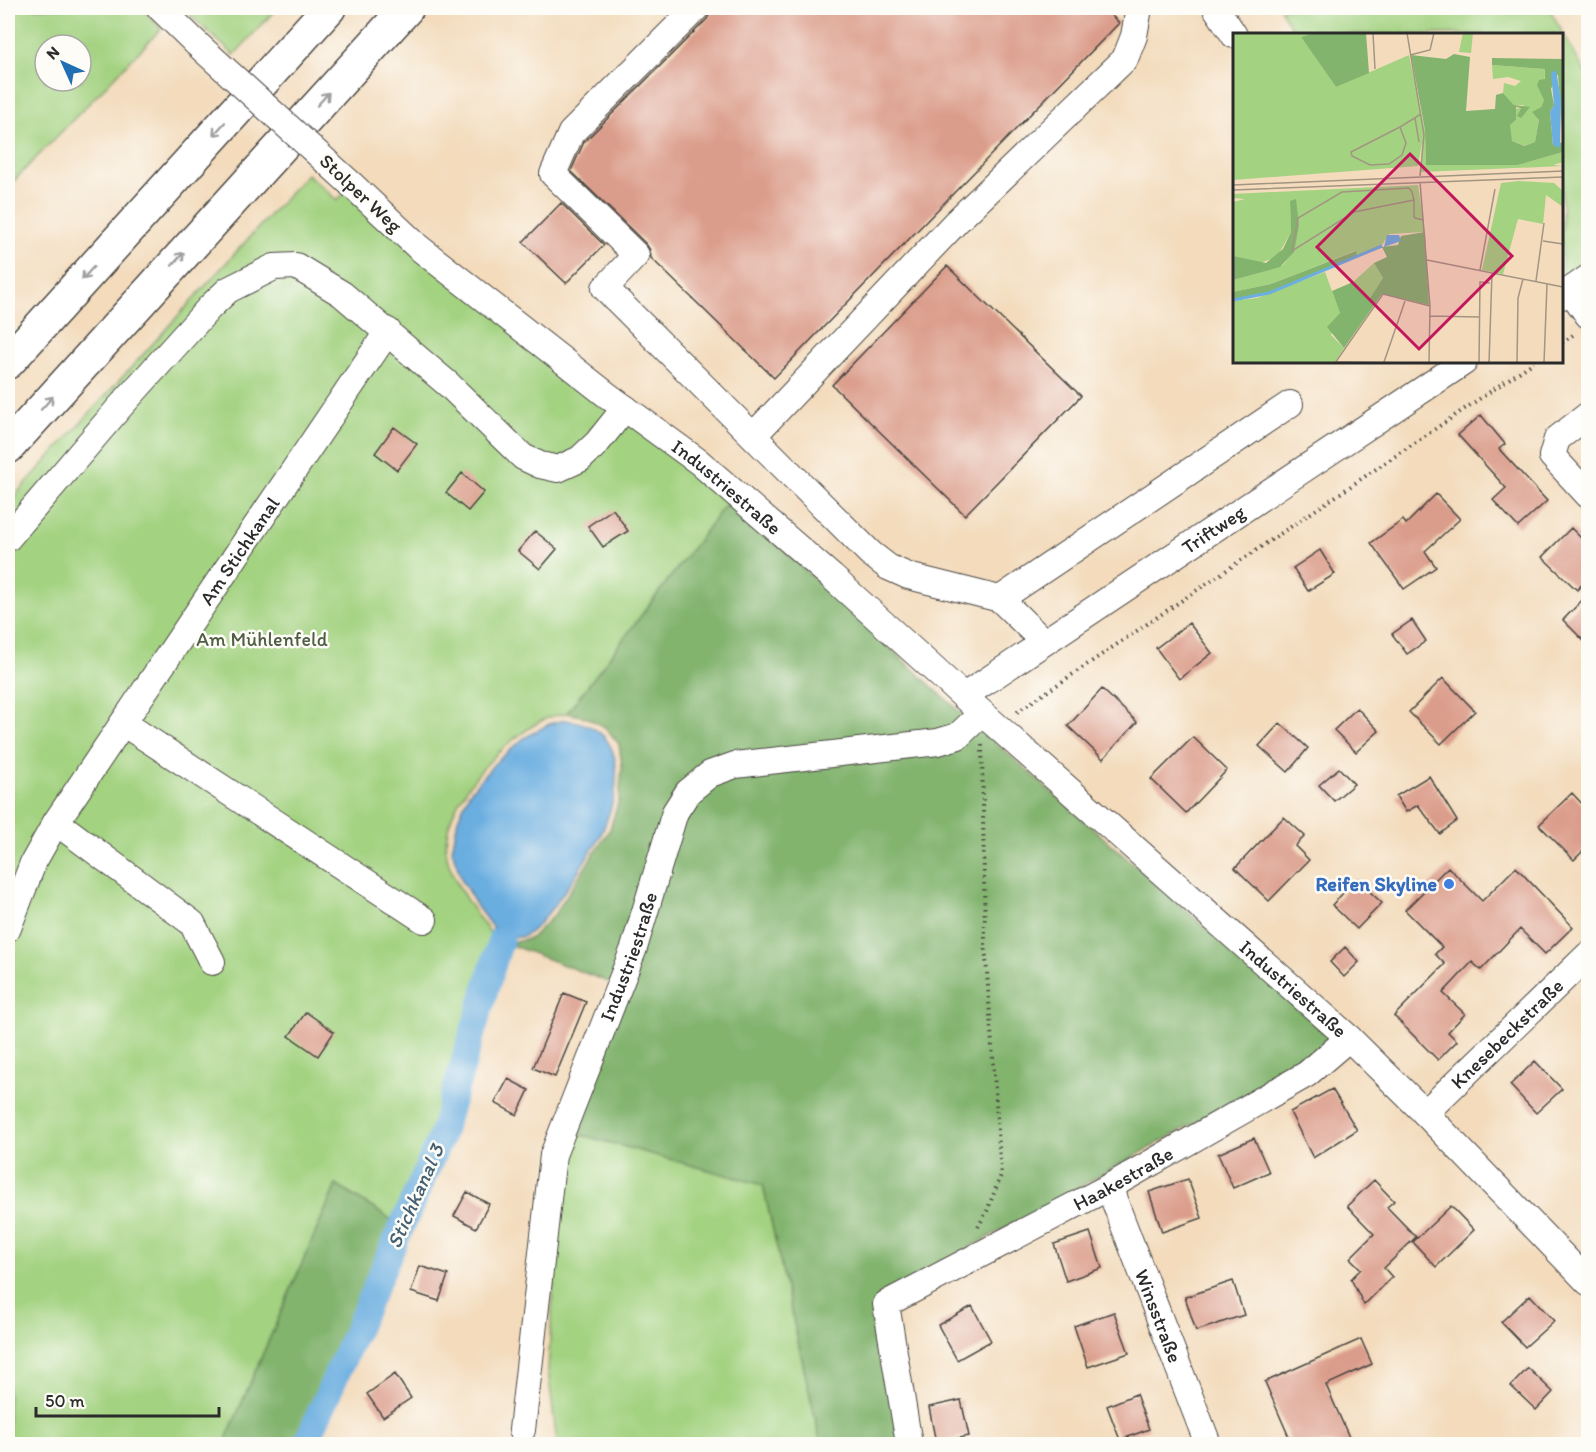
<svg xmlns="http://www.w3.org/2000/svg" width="1596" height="1452" font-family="Itim,sans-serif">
<rect width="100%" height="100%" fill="#fdfcf7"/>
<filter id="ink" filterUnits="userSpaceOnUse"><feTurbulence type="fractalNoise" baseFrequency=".0167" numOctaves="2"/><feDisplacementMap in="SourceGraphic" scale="12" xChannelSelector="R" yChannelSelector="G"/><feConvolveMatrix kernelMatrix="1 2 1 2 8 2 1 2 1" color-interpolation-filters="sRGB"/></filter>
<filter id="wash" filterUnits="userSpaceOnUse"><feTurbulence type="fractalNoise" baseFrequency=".008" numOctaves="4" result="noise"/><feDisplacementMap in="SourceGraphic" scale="24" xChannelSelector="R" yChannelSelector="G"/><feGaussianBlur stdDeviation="1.35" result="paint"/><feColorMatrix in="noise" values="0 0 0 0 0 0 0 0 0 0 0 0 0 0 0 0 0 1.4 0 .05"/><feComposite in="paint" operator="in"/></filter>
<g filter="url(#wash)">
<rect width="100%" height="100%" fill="#f3dbbc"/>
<path fill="#a3d280" stroke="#677e56" stroke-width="1.5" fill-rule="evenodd" d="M8,8H142L161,29L8,187ZM45,45H81V81H45Z
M186,8H277L234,55L192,17Z
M1280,8H1549L1588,78V262L1562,280V34H1295Z
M307,174L337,200L347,191L729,500L567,713C560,715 552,716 545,719C503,740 445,798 446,848C447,876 476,915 493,936L435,1131L395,1222L336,1185L224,1444H8V503Z
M575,1133L763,1185L821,1444H557L548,1370L562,1156Z"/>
<path fill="#82b46e" stroke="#56704c" stroke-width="1.5" d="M729,500L939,693L1330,1037L1298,1066L940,1264L880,1315L901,1444H821L763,1185L575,1133L627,989L508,944L531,938L554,915L610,829L619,800L622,766L619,744L605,727L585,717L567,713Z
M336,1185L395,1222L297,1444H224Z"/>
<path fill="#6baee0" stroke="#4b6c86" stroke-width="1.5" d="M565,720C626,726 623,780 605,825C599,842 586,858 577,873C567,888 540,929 524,936C518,938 508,938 501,939L478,908L462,881L452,850L458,819L469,793L495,763L524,738L549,724Z"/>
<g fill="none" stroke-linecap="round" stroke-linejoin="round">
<path stroke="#6baee0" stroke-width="26" d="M306,1444L441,1137L501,939"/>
</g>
<g id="blocks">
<path fill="#db9d8b" d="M713,8H1104L1119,23L774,378L651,258L650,250L646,244L571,171L584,142L707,19Z
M561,203L604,245L566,283L523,242Z
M947,266L1081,396L965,515L832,385Z
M1481,415L1505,444L1499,449L1547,501L1518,527L1493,500L1506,488L1458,435Z
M394,427L417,444L397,470L375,453Z
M462,473L484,492L468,511L446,493Z
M1436,494L1460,519L1425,551L1436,567L1404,589L1371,543L1403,520L1406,524Z
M613,509L628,531L603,547L588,526Z
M1571,528L1588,545V578L1577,590L1542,557Z
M535,531L557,549L540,569L518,551Z
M1320,550L1335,574L1308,591L1293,568Z
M1588,594V645L1563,620Z
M1412,620L1426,641L1407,654L1392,634Z
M1189,623L1212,653L1179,679L1156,648Z
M1443,678L1475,711L1441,744L1409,712Z
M1102,689L1137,722L1103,759L1068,726Z
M1357,708L1379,731L1356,752L1334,730Z
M1280,723L1308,748L1288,772L1259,746Z
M1193,737L1227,770L1186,813L1151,779Z
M1339,768L1354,784L1334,801L1319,785Z
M1429,776L1457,821L1440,834L1418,805L1406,812L1396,796Z
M1572,793L1588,810V846L1574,860L1539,825Z
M1284,817L1305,836L1295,846L1309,860L1269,901L1235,868Z
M1448,867L1482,901L1516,867L1573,927L1545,954L1520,929L1481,970L1472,962L1443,993L1465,1014L1448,1032L1457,1041L1438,1060L1394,1016L1445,964L1435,954L1442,947L1405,910Z
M1356,879L1382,903L1357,929L1332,905Z
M1345,947L1359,962L1344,977L1330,962Z
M564,993L586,1002L555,1077L533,1068Z
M306,1012L334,1032L318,1056L289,1036Z
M1535,1061L1562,1089L1536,1113L1510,1085Z
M508,1079L529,1090L517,1115L495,1103Z
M1332,1089L1357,1130L1313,1158L1290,1112Z
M1254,1138L1269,1172L1233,1188L1218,1154Z
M1188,1179L1202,1218L1162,1232L1149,1192Z
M1374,1180L1394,1201L1387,1207L1416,1237L1384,1268L1392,1277L1364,1305L1351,1279L1361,1269L1350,1258L1374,1234L1347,1206Z
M467,1192L489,1204L476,1228L454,1216Z
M1451,1206L1474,1230L1436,1267L1413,1242Z
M1090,1232L1102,1268L1066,1281L1054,1244Z
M420,1266L448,1275L439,1301L411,1292Z
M1233,1281L1244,1315L1196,1331L1185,1297Z
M1530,1295L1554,1321L1525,1347L1501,1322Z
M972,1306L991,1341L957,1360L938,1325Z
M1114,1312L1129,1353L1088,1367L1074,1326Z
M1361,1339L1372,1364L1326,1385L1352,1444H1292L1265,1382Z
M1528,1368L1553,1392L1536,1410L1511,1386Z
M395,1374L411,1398L383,1417L367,1394Z
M1136,1394L1149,1429L1120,1440L1107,1406Z
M961,1400L969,1436L936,1443L929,1407Z"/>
</g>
</g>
<g filter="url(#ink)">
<use href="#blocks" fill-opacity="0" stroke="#494541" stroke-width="1.5"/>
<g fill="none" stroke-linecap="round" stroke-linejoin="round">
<defs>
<g id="minor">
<path d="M160,8L197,44"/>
<path d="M696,8L571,133L553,174L636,255L605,288L870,553L888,567L908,576L1000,599L1044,642"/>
<path d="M1216,8L1234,35"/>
<path id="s1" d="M351,184L418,247L607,395L699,462L832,577L982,713L1349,1038L1425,1113L1588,1282"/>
<path d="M1570,290L1588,315"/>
<path d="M1562,296L1588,278"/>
<path d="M1588,415L1557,439L1552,456L1588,495"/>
<path d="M754,435L956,222L1125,59L1134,36L1139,8"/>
<path d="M8,538L119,408L210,307L228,290L274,267L296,266L342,294L449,385L523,457L540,465L558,469L580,459L597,443L625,408"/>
<path d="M1000,599L1290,404"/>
<path id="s2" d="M964,696L1464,362"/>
<path d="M123,723L424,920"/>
<path d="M56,822L192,923L212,962"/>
<path id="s3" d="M8,928L33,863L56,822L388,331"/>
<path id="s4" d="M1425,1113L1588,955"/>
<path id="s5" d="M1109,1187L1208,1444"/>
<path id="s6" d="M522,1430L553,1155L634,948L675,812L688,792L710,774L735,765L938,742L958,736L982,713"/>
<path id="s7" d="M909,1444L886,1304L1109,1187L1307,1074L1349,1038"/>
</g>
<path id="highway" d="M8,362L329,8
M8,447L407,8"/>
</defs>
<use href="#minor" stroke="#494541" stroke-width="28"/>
<use href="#highway" stroke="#494541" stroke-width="36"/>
<path stroke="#494541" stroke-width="4" stroke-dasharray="1.5 4.5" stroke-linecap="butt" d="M1562,343L1573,335
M1017,712L1534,362
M978,1227L987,1211L1001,1175L985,943L982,745"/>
<use href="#minor" stroke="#fff" stroke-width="26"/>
<use href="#highway" stroke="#fff" stroke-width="33"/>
<defs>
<path id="minor-bridge" d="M197,44L351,184"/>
</defs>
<use href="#minor-bridge" stroke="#494541" stroke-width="28" stroke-linecap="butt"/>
<use href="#minor-bridge" stroke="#fff" stroke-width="26"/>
</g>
<defs><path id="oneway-shaft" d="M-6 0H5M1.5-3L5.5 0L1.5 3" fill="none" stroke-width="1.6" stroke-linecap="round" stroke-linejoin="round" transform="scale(1.5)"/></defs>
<g stroke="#a0a0a0">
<use href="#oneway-shaft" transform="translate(323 99) rotate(-48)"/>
<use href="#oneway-shaft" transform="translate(219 129) rotate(132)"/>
<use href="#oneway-shaft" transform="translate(178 259) rotate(-48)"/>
<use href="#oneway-shaft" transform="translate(88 273) rotate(132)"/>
<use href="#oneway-shaft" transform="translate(47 403) rotate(-48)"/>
</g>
</g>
<circle fill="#3f7fe0" stroke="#fdfcf7" stroke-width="2" cx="1449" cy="884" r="6"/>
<g text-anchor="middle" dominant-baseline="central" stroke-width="5" stroke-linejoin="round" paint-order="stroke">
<g font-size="20" fill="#2b2b2b" stroke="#fdfcf7">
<text transform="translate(361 193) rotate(43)">Stolper Weg</text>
<text stroke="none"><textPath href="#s1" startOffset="483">Industriestraße</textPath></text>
<text stroke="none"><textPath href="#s2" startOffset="300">Triftweg</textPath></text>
<text stroke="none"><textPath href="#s3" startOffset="444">Am Stichkanal</textPath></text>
<text stroke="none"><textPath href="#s6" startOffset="489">Industriestraße</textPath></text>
<text stroke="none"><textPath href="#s1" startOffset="1240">Industriestraße</textPath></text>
<text stroke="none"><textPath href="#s4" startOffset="114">Knesebeckstraße</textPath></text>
<text stroke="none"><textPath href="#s7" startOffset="410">Haakestraße</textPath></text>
<text stroke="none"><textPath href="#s5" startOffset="138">Winsstraße</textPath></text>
</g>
<g font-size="20" fill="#4f5d44" stroke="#fdfcf7">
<text x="262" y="639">Am Mühlenfeld</text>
</g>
<g font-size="20" font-weight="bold" fill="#366cbe" stroke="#fdfcf7" text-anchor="end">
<text x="1437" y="884">Reifen Skyline</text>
</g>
<g font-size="21" font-style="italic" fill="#455f73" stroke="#fdfcf7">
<text transform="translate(415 1196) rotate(-66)">Stichkanal 3</text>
</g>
</g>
<g transform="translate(1233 33)">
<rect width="330" height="330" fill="#f3dbbc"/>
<path d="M0,0H81L68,4L103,54L176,22L192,97L193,132H285L330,119V129L320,132L330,133L188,139L189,110L185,133L0,147ZM230,0H240L238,20L226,19ZM259,32L312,36L311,67L308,74L300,79L306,87L302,109L293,113L279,108L276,101L277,92L283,87L281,76L288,75L284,83L291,72H281L270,60L271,50L282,53L288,48L275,44L260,46ZM286,148L321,150L330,158V174L313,162L310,191L285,186L270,241L249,237L268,150ZM185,152L192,199L156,201L149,212L124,224L122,218L38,251L0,259V247L50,232L60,219L66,193L57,168L58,199L44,224L27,230L0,223V169L12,166L0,165V161ZM141,230L150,245L136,268L120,249ZM92,239L107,280L98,302L111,315L101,330H0V268L24,265Z" fill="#a3d280"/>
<path d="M81,0H133L136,40L103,54L68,4ZM221,21L237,24L233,78L262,76L263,62L270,60L281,72L297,74L288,85L284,83L288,75L283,74V87L277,92L279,108L292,113L302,109L306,87L299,79L308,74L311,67L304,52L306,47L312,46V36L259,32V25L330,26V119L285,132H193L192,97L178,22L213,26ZM325,41L330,109L320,112L317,79L321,72L318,56ZM63,166L66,193L61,219L47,234L0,247V223L33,230L50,216L58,199L57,168ZM192,199L196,272L149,261L111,315L94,294L107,280L99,258L120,249L136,267L150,245L141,230L154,224L149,214L165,212L168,203ZM123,218L124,224L36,259L0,266V259L38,251Z" fill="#82b46e" fill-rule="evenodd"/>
<path d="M323,37L328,67L327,115L320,112L317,79L321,72L318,40ZM154,202H166L168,208L151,214Z" fill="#6baee0"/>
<path fill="none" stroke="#6baee0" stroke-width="3" d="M0,267L36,260L149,213"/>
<path fill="none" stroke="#a39582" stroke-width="1.5" d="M140,0L142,36M174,0L191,102L187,143M177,22L197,17L201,0M182,85L186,109M167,94L118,119L119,123L137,132L156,131L169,122L173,110L167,94L188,81M187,149L197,273L196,330M0,152L330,138M0,157L330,144M181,167L121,179L59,218L65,185L109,159L176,155L179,159L181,167V183L182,185L191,187M310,208L330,211M194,227L330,254M247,237L262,156M303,248L311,190M197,283L246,284M102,329L185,330M151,329L172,268M102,330L150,261L197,273M246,330L247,249L257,250M256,330L259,240M284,330L285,265L290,246M311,330L314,251"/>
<path fill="#c2185b" fill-opacity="0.15" stroke="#c2185b" stroke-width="3" d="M177,121L279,223L186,316L84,214Z"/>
<rect width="330" height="330" fill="none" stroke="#2b2b2b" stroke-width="3"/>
</g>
<rect width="1596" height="1452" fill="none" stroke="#fdfcf7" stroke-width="30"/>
<g transform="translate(63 63) rotate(315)"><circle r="28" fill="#fdfcf7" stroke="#a9a8a5" stroke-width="1.5"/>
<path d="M0-4.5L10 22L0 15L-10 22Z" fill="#1f6fb2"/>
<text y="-9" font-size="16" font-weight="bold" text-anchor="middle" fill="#2b2b2b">N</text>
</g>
<path d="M36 1407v9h183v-9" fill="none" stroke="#2b2b2b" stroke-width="3"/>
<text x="45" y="1407" font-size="18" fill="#2b2b2b" stroke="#fdfcf7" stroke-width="4.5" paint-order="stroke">50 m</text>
</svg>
